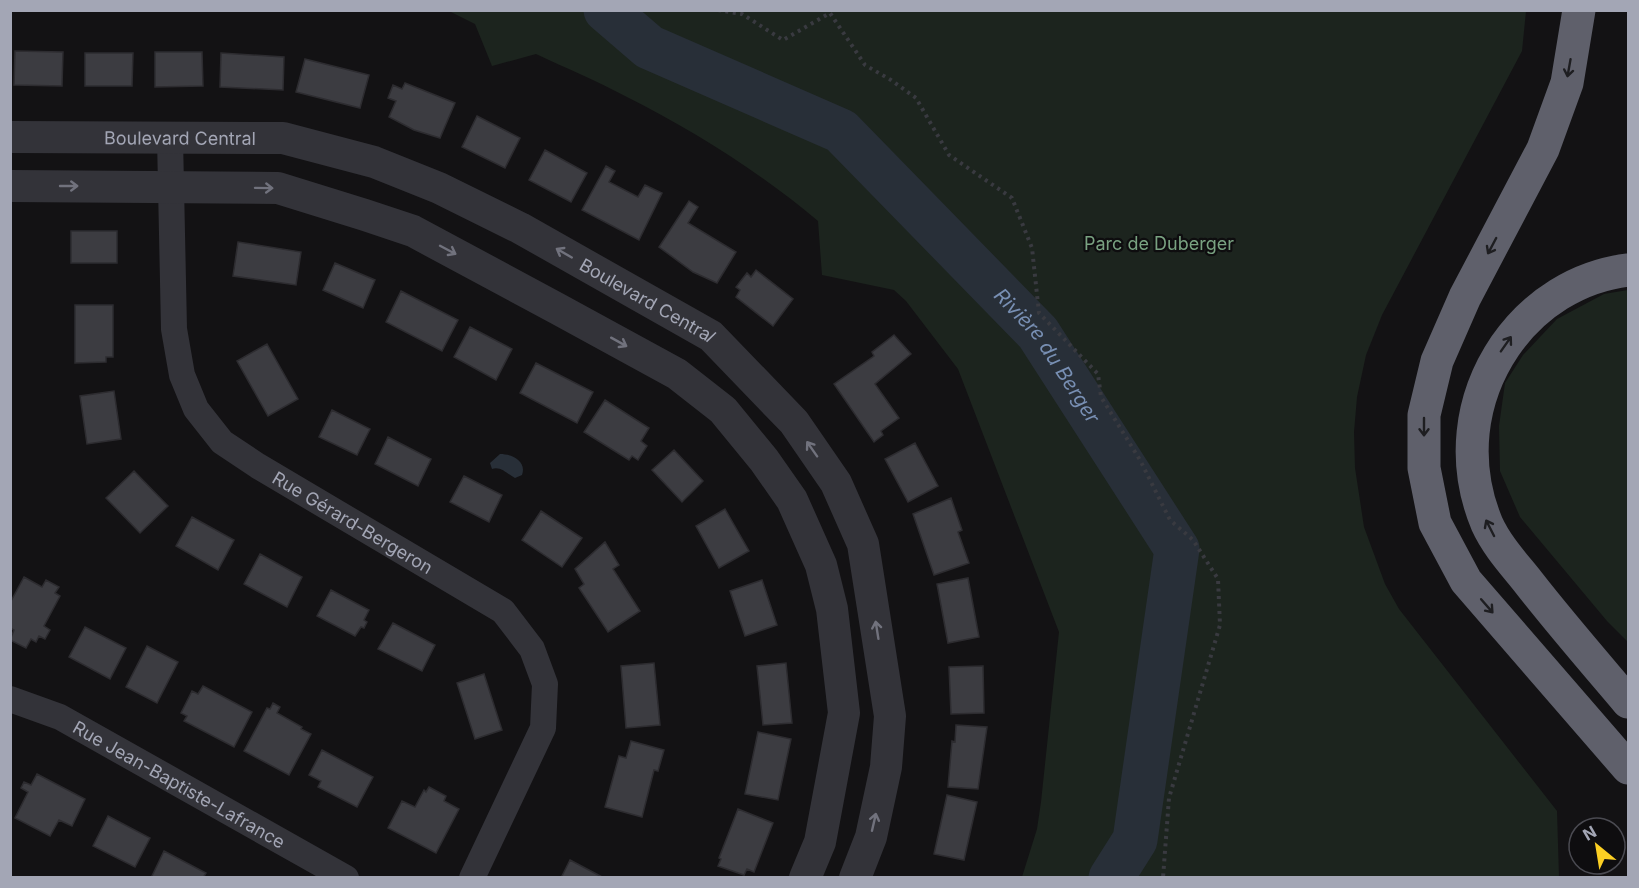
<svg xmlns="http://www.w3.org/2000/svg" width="1639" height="888" font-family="Inter,sans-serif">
<rect width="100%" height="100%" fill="#131214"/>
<path fill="#1c241e" d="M449,11H1526L1522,51L1382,315L1366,355L1357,397L1354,432L1355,468L1364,527L1385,584L1399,609L1557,811L1559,877H1022L1037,829L1041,802L1059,632L958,369L906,301L894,290L822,275L818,221C760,172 694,131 627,97C597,81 566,68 536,54L492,66L475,24Z
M1628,290V642L1607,621L1520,517L1500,471L1499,426L1505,383L1523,355L1557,319L1604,294Z"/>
<path fill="#282f38" d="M500,454C512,454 527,461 522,475L515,478C507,474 501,466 492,469L490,463Z"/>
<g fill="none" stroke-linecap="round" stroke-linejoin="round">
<path stroke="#282f38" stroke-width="45" id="s1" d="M606,10L649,47L841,131L1038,333L1177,549L1135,840L1111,878"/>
</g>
<path fill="#3c3c41" stroke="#2d2c30" stroke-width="1.5" d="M15,51L63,52L62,86L14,85Z
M155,52H202L203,86L155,87Z
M85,53H133L132,86H85Z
M221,53L284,57L283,90L220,87Z
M305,59L369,75L360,108L296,92Z
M405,83L455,103L440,138L414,130L389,117L396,101L388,98L393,85L402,89Z
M477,116L520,138L505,168L462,147Z
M545,150L587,173L571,202L529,180Z
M606,166L615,171L609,182L638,197L645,185L662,193L639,240L582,210Z
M689,201L698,207L688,223L736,252L717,283L693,272L659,247Z
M71,231H117V263H71Z
M238,242L301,252L296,285L233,276Z
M335,263L375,280L363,308L323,290Z
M756,270L793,299L773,326L736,297L740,290L736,287L747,273L751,277Z
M401,291L458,320L442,351L386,322Z
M75,305H113V357H106V362L75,363Z
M470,327L512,349L496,380L454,357Z
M894,335L911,354L875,384L899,418L881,431L883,435L874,442L834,384L874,356L872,352Z
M267,344L298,399L268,416L237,361Z
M536,363L593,392L577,423L520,393Z
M114,391L121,439L87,444L80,396Z
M605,400L649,428L641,441L647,446L638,460L632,456L629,460L584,432Z
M332,410L370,429L357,455L319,437Z
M388,437L431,459L418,486L375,464Z
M915,443L938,486L908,502L885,459Z
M674,450L703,481L682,502L652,470Z
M134,471L168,506L140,533L106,498Z
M464,476L502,495L489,522L450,502Z
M951,498L962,530L958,532L969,563L934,575L913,514Z
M725,509L749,551L719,568L696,526Z
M541,511L582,538L562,567L522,540Z
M192,517L234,540L218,570L176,546Z
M605,542L619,565L613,569L640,611L608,632L579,588L584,584L575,569Z
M260,554L302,577L287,607L244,584Z
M24,577L42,587L46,580L59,587L55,593L60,596L44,626L50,630L45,639L39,636L36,642L31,639L26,648L10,640L14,630L10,628V603Z
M968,578L979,637L948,643L937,584Z
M762,580L777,625L745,636L730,591Z
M331,590L369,610L364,620L367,622L364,628L361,627L355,636L317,616Z
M393,623L435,645L422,671L378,649Z
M85,627L126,648L110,679L69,657Z
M147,646L178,662L157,703L126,687Z
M654,663L660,725L626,728L621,666Z
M786,663L792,723L763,725L757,666Z
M983,666L984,713L951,714L949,667Z
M484,674L502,730L475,739L457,683Z
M203,686L252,712L234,747L184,721L187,716L181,713L192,691L198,694Z
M273,703L280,707L277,713L302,727L301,729L311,734L289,775L244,751L267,708L270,709Z
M956,725L987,727L978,789L948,787L952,741L955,742Z
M758,732L791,739L778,800L745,794Z
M631,741L664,750L658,771L654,770L642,817L605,807L619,756L626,758Z
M322,750L373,777L357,807L318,787L321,781L309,775Z
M37,774L85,799L72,826L59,820L50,836L15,818L28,792L21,788L24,782L31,785Z
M429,787L446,796L444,801L459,809L436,853L388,828L402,801L415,807L424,790L426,792Z
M947,795L977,802L964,860L934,854Z
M738,809L773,823L754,872L747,869L744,875L718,866L721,859L719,858Z
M108,816L150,838L135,867L93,846Z
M164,851L206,873L203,878H151Z
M570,860L604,878H561Z"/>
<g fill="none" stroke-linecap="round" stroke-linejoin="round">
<path stroke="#393a40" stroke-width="4" stroke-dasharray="3 4.5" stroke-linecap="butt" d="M718,10L742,14L783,40L830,13L865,65L891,80L916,98L949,155L1012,198L1032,248L1039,313L1098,374L1101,397L1140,460L1170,520L1193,540L1218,579L1220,625L1169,798L1163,878"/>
<g stroke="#333339" stroke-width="26">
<path id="s2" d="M170,138L174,329L182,375L196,409L222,442L258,466L503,611L532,649L545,684L543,728L472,878"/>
<path id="s3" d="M10,699L60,717L346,878"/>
</g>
<g stroke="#333339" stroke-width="32">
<path id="s4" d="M10,137L283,138L374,162L439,188L520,228L711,336L794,422L836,483L863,544L890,716L886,767L871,837L855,878"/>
<path d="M10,186L278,188L365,215L413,231L558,309L677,374L723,410L764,460L792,500L821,565L832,609L844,713L820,842L805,878"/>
</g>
<path stroke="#5f606b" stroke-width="33" d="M1579,10L1567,83L1543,149L1465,297L1437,361L1424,415V468L1435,523L1466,581L1628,768
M1628,270C1578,276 1534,304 1505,346C1469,399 1462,464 1487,524C1497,546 1514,564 1529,583C1561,624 1595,663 1628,702"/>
</g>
<defs><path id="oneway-shaft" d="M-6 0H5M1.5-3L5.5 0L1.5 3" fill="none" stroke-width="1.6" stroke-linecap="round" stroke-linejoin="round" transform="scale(1.5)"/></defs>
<g stroke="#1e1e21">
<use href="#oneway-shaft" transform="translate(1569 68) rotate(100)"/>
<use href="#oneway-shaft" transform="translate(1492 246) rotate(118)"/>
<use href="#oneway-shaft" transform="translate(1506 344) rotate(-55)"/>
<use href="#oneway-shaft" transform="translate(1424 427) rotate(90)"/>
<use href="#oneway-shaft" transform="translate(1490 528) rotate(-117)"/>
<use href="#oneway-shaft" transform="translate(1487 606) rotate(49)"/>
</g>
<g stroke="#71727d">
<use href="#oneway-shaft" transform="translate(69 186)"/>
<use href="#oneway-shaft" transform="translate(264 188) rotate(1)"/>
<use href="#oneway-shaft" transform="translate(448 250) rotate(28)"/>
<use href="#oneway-shaft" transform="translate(564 253) rotate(-150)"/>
<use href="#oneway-shaft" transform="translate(619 342) rotate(29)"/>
<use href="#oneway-shaft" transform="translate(812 449) rotate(-125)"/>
<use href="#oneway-shaft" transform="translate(877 630) rotate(-99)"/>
<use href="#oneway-shaft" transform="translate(874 822) rotate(-77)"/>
</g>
<g text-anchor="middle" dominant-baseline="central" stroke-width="4.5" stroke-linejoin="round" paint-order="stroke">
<g font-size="18" fill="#a3a6b5" stroke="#0e0d0f">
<text stroke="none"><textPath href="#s4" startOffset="170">Boulevard Central</textPath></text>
<text stroke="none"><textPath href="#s4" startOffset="674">Boulevard Central</textPath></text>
<text stroke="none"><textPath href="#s2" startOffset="470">Rue Gérard-Bergeron</textPath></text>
<text stroke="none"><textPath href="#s3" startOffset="190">Rue Jean-Baptiste-Lafrance</textPath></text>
</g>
<g font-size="18" fill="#79a281" stroke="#0e0d0f">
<text x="1159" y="243">Parc de Duberger</text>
</g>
<g font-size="20" font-style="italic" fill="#788fb3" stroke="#0e0d0f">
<text stroke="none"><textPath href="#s1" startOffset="572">Rivière du Berger</textPath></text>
</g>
</g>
<rect width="1639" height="888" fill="none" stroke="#a3a6b5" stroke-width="24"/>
<g transform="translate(1597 846) rotate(330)"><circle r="28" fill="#0e0d0f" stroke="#4a4a51" stroke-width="1.5"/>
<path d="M0-4.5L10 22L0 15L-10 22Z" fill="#fbcf23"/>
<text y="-9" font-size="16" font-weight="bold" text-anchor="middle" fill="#a3a6b5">N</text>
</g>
</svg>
